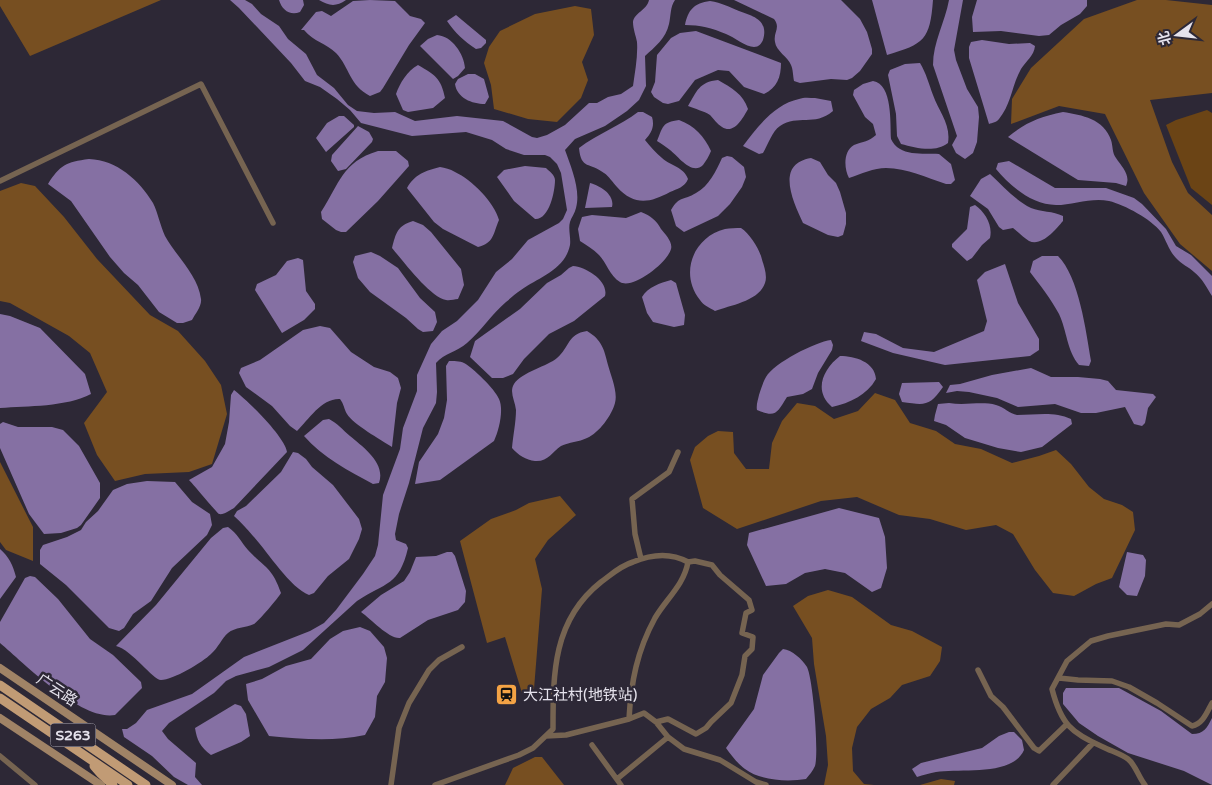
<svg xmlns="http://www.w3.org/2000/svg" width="1212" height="785" font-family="'Varela Round','Noto Sans SC',sans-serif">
<rect width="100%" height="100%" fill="#2d2836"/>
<path fill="#6b4415" d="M1207,110L1212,113V205L1191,188L1166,125L1176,120Z"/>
<path fill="#774f21" d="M0,0H161L30,56L0,6Z
M1137,0H1166L1212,5V93L1150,100L1172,162L1188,193L1212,215V271L1180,244L1144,193L1105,114L1059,106L1011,124L1012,99L1031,68L1084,19Z
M575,6L591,9L594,35L582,62L588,80L581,98L557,122L528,119L494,109L491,85L484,63L489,47L500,31L535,14Z
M21,183L35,186L64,217L97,259L150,315L178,331L205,361L221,385L227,414L212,464L189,472L145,474L115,481L97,455L84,423L107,392L90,353L69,336L10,303L0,301V191Z
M875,393L895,400L910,423L936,431L955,444L981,449L1012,463L1039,456L1056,450L1071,464L1089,487L1104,499L1122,505L1133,512L1135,530L1112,578L1096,584L1074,596L1053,593L1035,570L1013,534L996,525L966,530L930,519L899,515L857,497L821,501L737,529L703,508L690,460L695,447L708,436L718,431L733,432L734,453L746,469H769L772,443L782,421L797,403L815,406L834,419L858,411Z
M0,462L33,527V561L6,550L0,542Z
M560,496L576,515L548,540L535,559L542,589L534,689L522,693L505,637L487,643L460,541L491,519L516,510L529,503Z
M828,590L852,597L891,625L912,631L942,647L940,661L930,676L902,685L890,698L871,709L857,727L852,748L853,771L864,784L874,785H824L828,765L826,736L814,664L812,638L793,606L808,596Z
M535,757H542L564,785H505L513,768Z
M941,779L955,781L954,785H920Z"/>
<path fill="#8570a3" d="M230,0H245L252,4L261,14L279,26L288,39L306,54L317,75L334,88L348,105L357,111L374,113L395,112L415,121L457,116L503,121L532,137L537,138L547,135L565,125L589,103H597L608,97L621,94L633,86C635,72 638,56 637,42C636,36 633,29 633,22C634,13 647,10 649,0H675C670,7 671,16 669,24C666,38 655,47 645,56L646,86L639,100L627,111L605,126L575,139L565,150C571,167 581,190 576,208C575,213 571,218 570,222C568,229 571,238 570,245C565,270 539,277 521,290C516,293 511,298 506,302C492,314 481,331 467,343C457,352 444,353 436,363L437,392L436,403L423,428L409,483L399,514L395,534L396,540L406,544L408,548C399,586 386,582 357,601L303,650L269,667L236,676L226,681L214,693L169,723L162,731L168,739L196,763L195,777L202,785H188L174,777L152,756L124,737L122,729H127L136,723L147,710L192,694L244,657L310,631L324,623L336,610L363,574L375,556L378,545L383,495L400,449L403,428L417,391V375L431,344L442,331L457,321L478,300L496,272L512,259L528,240L559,223L563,219L567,210L561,173L557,164L550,157L545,155H524L506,149L492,140L466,132L412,136L361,123L350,110L337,99L320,87L305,81L291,63L239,8Z
M279,0H303L304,5L300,12C290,16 282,10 279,0Z
M319,0H346C336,7 329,6 319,0Z
M370,0L395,1L410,16L421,19L425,23L409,45L383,88L380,92L370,96C349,85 350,68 336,53C326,43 314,42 304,30H301L316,12L322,11L331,16L353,1Z
M734,0H841L860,19L867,32L872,49V54L860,71L852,78L847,80L831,79L800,83L794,81C793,76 793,69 791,65C788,57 776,51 775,42C773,32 781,28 774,19Z
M872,0H933C930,40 924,44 887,55Z
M949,0H963L954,50L956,60L967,89L978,107L979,117L977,142L973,153L965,159L956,153L952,145L957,136L933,65C933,42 945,22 949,0Z
M977,0H1087V6L1080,14L1061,25L1049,35L1039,36L1001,31L973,32L972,17Z
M710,1C722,3 729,7 739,11C753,16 769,20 763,40C761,44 759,47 754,47C746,47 734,37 726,34C712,28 700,25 685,25C688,10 694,3 710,1Z
M456,15L486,40V43L481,48L476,49C464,41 455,33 447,21Z
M696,31L781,63C781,77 777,88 764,94L744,87L729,71L718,70L695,80L679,101L668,104L663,103L654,97L651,92L655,82L657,55L671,38L680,33Z
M437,35C452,36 464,54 465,68L458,76L453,79L420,46L428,39Z
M982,40L1009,44L1030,43L1035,46C1034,56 1026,61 1021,69C1012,85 1011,105 999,119C997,122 992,123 989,124L969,58V47L971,42Z
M920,63C926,73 929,84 933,95C939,112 951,124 948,143C935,153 916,148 901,144L897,136L896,114L888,75L890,70L905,64Z
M418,65C435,75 441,78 445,98L433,108L408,112L403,110L396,94C400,83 407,71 418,65Z
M468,74H475L484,79L489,97L485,104C472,104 457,98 455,84L458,79Z
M718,80C732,88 743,94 748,109C743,118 734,135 722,127C717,124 714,119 710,115C704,111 695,109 688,106C697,91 699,82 718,80Z
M873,81C893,84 890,124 891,139C899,157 923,153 939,154L951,164L955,180L951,184H946C927,178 907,168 886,168C874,168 861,174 849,178C844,169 843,151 854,145C864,141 868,142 876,135L873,124L865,117L853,95L854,90L863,84Z
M815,98L831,101L833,111C814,127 798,114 780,126C772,131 768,145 763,153L759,154L743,146C757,127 775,104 799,99C804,97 810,98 815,98Z
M638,112H643L652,117C655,127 651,133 645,140C650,146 656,153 662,158C671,166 684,167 688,179C685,187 677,189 670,192C650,203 634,206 617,187C613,183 609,176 604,173C590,162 581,170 579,148C597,134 620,126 638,112Z
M1063,112C1082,115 1104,119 1111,140C1113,146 1112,153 1116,158C1122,167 1131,175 1126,186L1116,183L1078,180L1008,137C1026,122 1040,117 1063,112Z
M339,116H344L354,125V127L326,152L316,138L327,123Z
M679,120C695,126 704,136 711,151C709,156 706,161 703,165C692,176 678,156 670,150C666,147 662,144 657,141C663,127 662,122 679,120Z
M358,126L369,132L373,139L372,142L346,169L338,171L331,161L332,155Z
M378,151H396L408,161L409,166L378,201L346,232H341L336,230L322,219L321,212C340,183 342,162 378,151Z
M727,156L732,157L744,167L746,177L742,187L730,204L718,216L684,232L676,226L671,210C680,195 683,201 696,193C709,186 716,171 722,158Z
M811,158L820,162L828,175L836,183L840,192L846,213V224L843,235L838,237L828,235L803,223C793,201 775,164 811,158Z
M89,159C117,160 139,180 153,203C158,213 160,225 165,236C176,256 198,275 201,299C202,306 195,314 192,320L183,323H177L159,312L138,285L124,273L110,257L71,201L48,184C60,165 66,162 89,159Z
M1009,161L1055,188H1106L1134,198L1142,204L1166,229L1176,246L1191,255L1212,276V296C1207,288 1202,278 1194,272C1189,267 1181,264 1176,258C1169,251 1166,240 1161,232C1151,219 1125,205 1109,201C1092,197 1073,205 1056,205C1032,205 1010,186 996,169L998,163Z
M525,166L546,168C549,171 555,175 555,180C555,192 549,220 535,219L514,201L497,177L504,170Z
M440,167C445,168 450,169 455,172C472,180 494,202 499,220C493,234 494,243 478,247L443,229L434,222L407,188C415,174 425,171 440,167Z
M990,174C1003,186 1015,200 1031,208C1041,212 1053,211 1063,216V221C1056,229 1042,247 1029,241C1024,238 1018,232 1013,228L1003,230L999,227L988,209L970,196L981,179Z
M590,183C601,186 615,195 612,207L585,208Z
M975,205C985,212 993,225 990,238L982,245L972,258L967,261L952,247V244L967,229L970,207Z
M641,212C651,216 656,220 661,229C665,234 673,242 671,249C668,262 633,290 620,282C610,276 606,262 599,255C593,249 586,245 580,241L578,229L582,217L592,215L626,218Z
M413,221L423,225L431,232L461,269L464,285L458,299C454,299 450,301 446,300C430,297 403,261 392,248C396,233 397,226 413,221Z
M741,228C749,233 758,247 761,256C763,264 768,275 765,283C759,301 731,305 715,311C710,308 703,305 700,300C679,274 693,237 725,229C730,228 736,228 741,228Z
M371,252L380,256L398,268L420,298L435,312L437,322L433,331L423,332L418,329L406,318L370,292L358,278L353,262L355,256Z
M1042,256H1058C1079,277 1086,331 1091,361L1089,366L1079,365C1067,351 1067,331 1059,314C1051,299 1040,285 1030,272L1033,261Z
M298,258L303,260L306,291L315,304V309L304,320L282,333L255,290L257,284L276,275L287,261Z
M1005,264L1018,303L1039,339V350L1030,356L945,365L893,353L861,341L864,332L876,334L903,348L934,352L984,331L987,321L977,280L985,272Z
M573,266C586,267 609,281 605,296L574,321L549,334L524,359L513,374L503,378H492L470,357L475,341L520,309L547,283L561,275L569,268Z
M671,280L676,283L685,315L684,325L674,327L653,322L647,313L642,297C648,287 660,283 671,280Z
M0,314L10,316L40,328L85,374L91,394C66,407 28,406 0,408Z
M320,326L330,328L351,352L374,367L390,372L398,378L401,388L397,403L392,447C381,440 353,424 347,414C344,409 344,404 340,399C322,398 309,419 297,431L290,426L272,406L246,387L239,373L241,368L260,360L303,330Z
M587,331C602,340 604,349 608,365C611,376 618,392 615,403C612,415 599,433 587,438C579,442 569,442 561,446C552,452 548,462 535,461C526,460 518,455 512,448C513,436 516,422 516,410C515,401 509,392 514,384C522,372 548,366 557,358C570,347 567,334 587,331Z
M831,340L833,345L832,350L818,373L812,389L803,394L787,397C777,413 776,418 757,410C756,405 758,400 759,395C761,389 763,382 766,377C774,363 815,342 831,340Z
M840,356C855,356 875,362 876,379C867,395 850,403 832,407C813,391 823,369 840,356Z
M449,361C453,361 460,361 464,363C473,368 495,389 499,399C504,410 499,430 494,441L440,480L415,484L419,462L438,434L444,418L447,400L446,366Z
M1031,368L1051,377H1078L1100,379L1108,381L1116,390L1153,394L1156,397L1148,408L1145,423L1142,426L1134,424L1125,407L1096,413H1081L1055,404L1018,407L997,398L969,392L957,391L946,393L950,385L960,384L992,375Z
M939,382L943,387C929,407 925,405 902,402L899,394L902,383Z
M234,390C247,400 285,437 287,452L234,508C230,510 224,515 219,514C217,513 194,485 189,480L212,467L225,444L229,422L231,395Z
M949,403C965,406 981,401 996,405C1004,407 1010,414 1017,415C1036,415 1054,411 1071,419L1072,424L1042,447L1021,452L998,448L965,438L946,425L934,421L935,415L938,404Z
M329,419C337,423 343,430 350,436C363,447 386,463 379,483L373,484C349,471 322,457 304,436L323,420Z
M3,422L18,427H52L63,430L79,446L100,483V498L81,525L77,528L61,533L44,534L29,514L0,448V424Z
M293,452L298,453L306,459L312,467L333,485L359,519L362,529L359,539L349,559L328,576L314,593L309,595C290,588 267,551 253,536C247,529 241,522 234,516L237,511L246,506L281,472Z
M147,481L175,482L192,502L210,514L212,525L207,535L172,568L151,601L133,614L124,628L119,631L109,628L66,585L40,564V550L43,545L67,537L81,530L86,522L98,511L113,490L127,484Z
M839,508L879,518L885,537L887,568L881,588L872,592L845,573L825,569L805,573L786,584L766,586L747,545L749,533Z
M228,527C237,533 241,542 248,550C265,568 272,567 281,593C279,597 257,623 254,624C246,628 235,627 228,633C222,638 218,648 211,654C203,662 173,680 161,680C153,680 132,650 116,646L156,605L211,538L223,528Z
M0,549C9,557 13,565 16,577L0,599Z
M447,552H452L455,556L466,591L465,602L458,610L428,620L400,638C389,639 371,619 361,612L381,595L404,581L410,572L416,557L436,556Z
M1127,552L1143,555L1146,560L1145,576L1137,596L1127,595L1119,587Z
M30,576L35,577L58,599L90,639L113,655L141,682L142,688L115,715C81,721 25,664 0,643V622L25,578Z
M360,627L370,631L384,647L387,658L385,682L377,696L375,717L365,735C333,742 301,739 269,736L248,700L246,684L262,679L286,666L311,659L330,639L343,631Z
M783,649C792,650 802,659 807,667C813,679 819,753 815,766C813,771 809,775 806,779C788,782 761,781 745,769C738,764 731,755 726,748L754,709L763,675L779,653Z
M1066,688H1119L1161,711L1192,734C1204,734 1207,728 1212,718V785L1184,771L1128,753L1098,736L1079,723L1063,704V693Z
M235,704L241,706L246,714L250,736L241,742L211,755C200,747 197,740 195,728Z
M1009,732H1014L1022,740L1024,750C1012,777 960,768 936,772C930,773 923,775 917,777L912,769L921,763L982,748L999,736Z"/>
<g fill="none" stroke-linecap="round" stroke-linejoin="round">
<path stroke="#766451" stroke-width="5.5" d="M0,181L201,84L273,223
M641,559L635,534L632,499L669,472L678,452
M978,670L991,696L1003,707L1034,748L1039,751L1067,724
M1059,678L1078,680L1112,681L1129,687L1157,703L1192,726C1203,724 1207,712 1212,703
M629,719L644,713L656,722L668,737L684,749L720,760L756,782L766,785
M656,722L668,719L696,734L706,728L711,722L731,703L742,675L745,656L752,649L753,637L742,633L746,613L752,610L749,600L720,575L712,565L695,561L688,562
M592,745L621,785
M0,756L35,785
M617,779L668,737
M391,785L399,728L409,703L429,670L439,660L462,647
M435,785L519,755L533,748L553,729C553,673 553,620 601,582C612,574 620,566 633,562C652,554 670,552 688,562C684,585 666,599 655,618C637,651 631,682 629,719L566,735L546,736
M1053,785L1093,743
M1145,785C1139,778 1135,764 1128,759C1121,754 1111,751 1103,747C1071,733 1061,724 1052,689L1067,661L1091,641L1108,636L1166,624L1179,625L1200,614L1212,604"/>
<path stroke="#a08366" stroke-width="8" d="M0,668L172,785
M0,718L101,785"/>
<path stroke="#c19b75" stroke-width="9" d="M0,685L146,785
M0,698L128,785
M94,766L101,774L113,785"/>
</g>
<defs>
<symbol id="station-square" viewBox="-11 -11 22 22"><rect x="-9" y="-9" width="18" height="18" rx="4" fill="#f4a345" stroke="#2d2836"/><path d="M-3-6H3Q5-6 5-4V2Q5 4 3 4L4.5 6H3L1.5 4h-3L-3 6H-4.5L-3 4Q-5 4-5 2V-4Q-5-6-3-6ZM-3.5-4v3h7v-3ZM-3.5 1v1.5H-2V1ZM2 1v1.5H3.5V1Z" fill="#111"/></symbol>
</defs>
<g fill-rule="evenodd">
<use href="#station-square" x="494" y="682" width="25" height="25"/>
</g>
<g text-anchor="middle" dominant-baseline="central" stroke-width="5" stroke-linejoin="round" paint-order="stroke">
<rect fill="#2d2836" stroke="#aeaab5" stroke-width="1" x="50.5" y="723.5" width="45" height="23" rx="4"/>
<g font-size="14" font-weight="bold" fill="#e5e2ec">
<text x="73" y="735">S263</text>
</g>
<g font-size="15" fill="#e5e2ec" stroke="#2d2836">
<text transform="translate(57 690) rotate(34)">广云路</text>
</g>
<g font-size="15" fill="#e5e2ec" stroke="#2d2836" text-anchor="start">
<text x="523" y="695">大江社村(地铁站)</text>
</g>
</g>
<g transform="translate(1177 35) rotate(255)" stroke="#2d2836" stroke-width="4" paint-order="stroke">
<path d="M0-4L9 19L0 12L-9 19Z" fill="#e5e2ec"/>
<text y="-8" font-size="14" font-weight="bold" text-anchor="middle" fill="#e5e2ec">北</text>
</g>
</svg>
